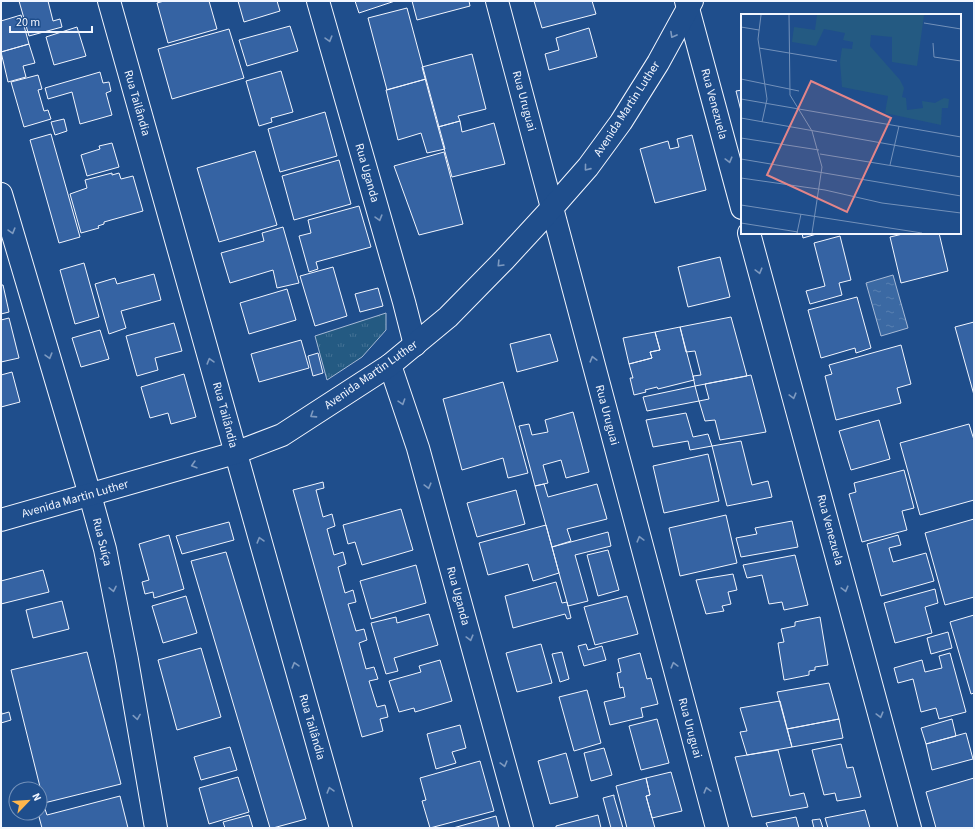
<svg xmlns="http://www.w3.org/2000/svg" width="975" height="829" font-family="'Source Sans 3',sans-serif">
<defs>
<pattern id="grass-tufts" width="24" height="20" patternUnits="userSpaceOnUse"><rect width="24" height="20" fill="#245a82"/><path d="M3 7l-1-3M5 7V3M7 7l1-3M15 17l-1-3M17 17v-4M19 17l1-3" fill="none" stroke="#447295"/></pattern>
<pattern id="water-ripples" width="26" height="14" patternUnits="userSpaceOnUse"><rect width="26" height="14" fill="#3b69a3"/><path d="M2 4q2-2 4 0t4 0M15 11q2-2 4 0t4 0" fill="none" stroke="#587fb1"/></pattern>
</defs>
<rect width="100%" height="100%" fill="#1f4e8c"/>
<path fill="url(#grass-tufts)" stroke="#a8bbd7" d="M386,313V330L362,357L327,380L315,336Z"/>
<path fill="url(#water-ripples)" stroke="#a8bbd7" d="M893,275L908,328L881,336L866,283Z"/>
<path fill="#3563a3" stroke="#f2f6ff" d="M19,1H48L53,21L60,19L62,27L29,36Z
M164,1H209L217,29L168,43L157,3Z
M238,1H277L280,11L244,22Z
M355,1H395L359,13Z
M412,1H469L470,6L417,20Z
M534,1H592L596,14L542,28Z
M407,8L426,79L387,90L368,18Z
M21,15L29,44L1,52V21Z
M290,26L298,51L247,66L239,40Z
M77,27L86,56L54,65L46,37Z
M589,28L597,57L549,70L545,54L559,50L556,38Z
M229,29L244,78L172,99L158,49Z
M29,44L35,63L23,66L26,77L8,82L1,52Z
M472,54L486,109L458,116L460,121L438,127L422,67Z
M281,71L293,112L271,118L272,122L259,126L246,81Z
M100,72L103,83L109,82L111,91L106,93L112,115L80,124L72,92L48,99L45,88Z
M38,75L42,89L38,90L44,111L48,110L51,119L24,127L11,82Z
M426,79L445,149L427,153L421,133L398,140L386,90Z
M742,90V115L736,91Z
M325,112L337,156L280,172L268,129Z
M64,119L67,131L55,135L51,122Z
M460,121L462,132L494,123L505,164L452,177L438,127Z
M51,134L80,237L59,243L30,140Z
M692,135L706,190L655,203L640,149L668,141L670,149L679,147L677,139Z
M112,143L119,167L87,176L81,155L100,149L99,146Z
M255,151L277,225L219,242L197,168Z
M444,152L463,224L419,235L394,166Z
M339,160L351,204L294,220L282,176Z
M112,173V175L119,173L121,179L133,176L143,211L104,222V224L98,226L99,228L81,233L70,194L87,188L85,180Z
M359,206L371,247L316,262L318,269L309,272L299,236L311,233L308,220Z
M283,227L299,283L277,288L273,270L230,283L221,253L264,241L262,233Z
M802,233H820L803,238Z
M907,233H939L948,271L901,283L890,237Z
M840,236L851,280L839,283L842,295L810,304L806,291L825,286L814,243Z
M720,257L730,297L688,307L678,267Z
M84,263L99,317L75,324L60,270Z
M333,267L347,316L315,326L300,276Z
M154,274L161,300L121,311L126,328L109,334L95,284L115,278L117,284Z
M1,285H3L9,312L1,314Z
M378,288L383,306L360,312L355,294Z
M287,289L296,320L249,334L240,303Z
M857,297L871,348L856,353L855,348L821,358L808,310Z
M731,317L747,376L695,386L693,376L701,375L695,351L686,352L680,327Z
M9,318L19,358L1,362V320Z
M974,322V395L955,327Z
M174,323L182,351L155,358L158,370L137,376L126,336Z
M680,327L694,380L658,389L657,387L645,390L646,392L634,395L630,378H633L629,364L652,358L650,352L660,350L655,332Z
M100,330L109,359L81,367L72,338Z
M655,332L660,350L650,352L652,358L629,364L623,338Z
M550,334L558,361L517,372L510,344Z
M301,340L309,368L259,382L251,354Z
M901,345L911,384L897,388L901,403L836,420L825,376L832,374L829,365Z
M318,353L323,373L313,376L308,356Z
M12,372L20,402L1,407V375Z
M184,374L196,417L171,424L168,413L150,418L141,387Z
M751,375L766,432L720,440L715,420L705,421L699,401L709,399L705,384Z
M503,382L528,473L508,478L503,458L462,470L443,399Z
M695,386L699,401L647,411L643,397Z
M573,412L589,472L566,478L561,460L543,465L548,483L535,486L519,426L529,424L532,435L548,432L545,420Z
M686,413L693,437L708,434L712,446L690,450L688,441L653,447L646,420Z
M879,420L890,459L851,470L839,431Z
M969,424L974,440V500L920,515L900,443Z
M741,441L752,485L768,481L772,497L727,506L712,446Z
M708,454L719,501L664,513L653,466Z
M904,470L914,508L902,511L907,530L862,542L849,494L856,492L854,483Z
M323,482L324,488L316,490L323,517L332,514L335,526L327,529L334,555L343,552L346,564L338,567L345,593L353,590L356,602L348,604L356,631L364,629L367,640L359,643L366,669L374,667L378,679L369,681L377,707L385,705L388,717L380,719L383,731L362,737L293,490Z
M544,484L548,497L597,484L607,519L567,529L571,541L552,547L535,486Z
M516,490L525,524L477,537L467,503Z
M401,509L413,550L362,565L355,542L348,544L343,525Z
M726,515L737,563L680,576L669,528Z
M974,519V597L945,605L925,533Z
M792,521L798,547L741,557L736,538L757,534L755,528Z
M229,522L234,540L182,554L176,536Z
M546,525L559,573L533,581L528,564L488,575L479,543Z
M608,532L611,546L575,555L588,601L568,606L552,547Z
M169,535L184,589L154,598L153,592L145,594L142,582L149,580L139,544Z
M898,535L901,545L889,548L893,562L926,553L934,581L881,596L867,544Z
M608,550L619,590L598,596L587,555Z
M226,552L306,819L273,828H270L191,561Z
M795,555L808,605L784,610L782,602L769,604L762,575L747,578L743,565Z
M416,565L426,603L371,619L360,581Z
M43,570L49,592L1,604V581Z
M733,574L737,590L728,592L731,604L722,606L724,611L706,614L696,580Z
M556,582L562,603L567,602L571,618L567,619L565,614L513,628L505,596Z
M935,589L938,603L925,607L932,633L895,643L884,603Z
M186,596L197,633L163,643L152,606Z
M627,596L638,634L595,645L584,607Z
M62,601L69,629L33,638L26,610Z
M429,614L438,645L394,658L398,671L386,674L371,623L396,617L397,623Z
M974,615V693L971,694L950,622Z
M820,617L828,665L815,667V670L809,671V675L784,680L778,643L784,642L781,629L795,626V622Z
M948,632L952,648L931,654L927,638Z
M541,644L552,683L517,692L506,653Z
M586,644L588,650L602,646L606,660L584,666L578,646Z
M201,648L221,717L177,730L158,660Z
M87,652L121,784L44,803L11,670Z
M562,652L569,679L560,682L552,654Z
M640,653L647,679L651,678L658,704L641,708L643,717L610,725L604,702L625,697L623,687L620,688L617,673L621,672L618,659Z
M950,653L966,712L939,719L936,708L921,712L913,679L898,683L894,668L922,660L925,672L942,668L939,656Z
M440,660L452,701L415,712L414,708L399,712L389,681L421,672L419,666Z
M829,683L839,719L787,729L777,692Z
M587,690L601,743L574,751L559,697Z
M780,701L792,747L747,755L740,732L747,731L740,708Z
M1,710L2,714L9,712L11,720L1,723Z
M657,719L669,763L641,770L629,726Z
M839,719L843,738L792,747L787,729Z
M952,719L956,736L926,744L921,728Z
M460,725L466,748L452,752L456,763L436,769L427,734Z
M966,733L973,759L932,770L926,744Z
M841,744L847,768L853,767L861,797L837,801L835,793L824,795L812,750Z
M230,747L237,770L201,780L194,757Z
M604,748L612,775L591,781L584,753Z
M778,750L790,796L804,793L808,807L752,817L735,757Z
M566,753L578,797L550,804L538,761Z
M480,761L494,811L430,828L422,801L426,800L420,778Z
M671,772L682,811L652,818L646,796L650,795L646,778Z
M238,777L249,812L209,824L199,788Z
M646,778L650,795L646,796L655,828H627L616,786Z
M974,778V828H936L926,792Z
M614,795V797L623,828H611L603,798Z
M120,796L128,828H42L38,813H40V811L45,809L47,815Z
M865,810L870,828H828L825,818Z
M249,815L253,828H225L223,822Z
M598,815L601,828H556V826Z
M496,816L499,828H453Z
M796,817L799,828H768L766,823Z
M820,819L823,828H814L812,820Z"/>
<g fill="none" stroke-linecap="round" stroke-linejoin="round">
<defs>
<path id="street" d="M109,1L341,828
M318,1L404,302L415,345
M497,1L717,828
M686,1L742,208
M1,194L90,495L105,549L127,660L156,828
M749,233L910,828
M390,365L418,448L522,828"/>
<path id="primary" d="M1,520L235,453L282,435L390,365L448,317L504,260L552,208L588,167L621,122L658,63L692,1"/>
</defs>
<use href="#street" stroke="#f2f6ff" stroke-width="24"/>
<use href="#primary" stroke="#f2f6ff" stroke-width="24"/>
<use href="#street" stroke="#1f4e8c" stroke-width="22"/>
<use href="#primary" stroke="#1f4e8c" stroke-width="22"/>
</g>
<defs><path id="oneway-chevron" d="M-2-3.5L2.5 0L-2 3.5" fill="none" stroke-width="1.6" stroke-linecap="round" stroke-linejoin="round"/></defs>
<g stroke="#7e9ac0">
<use href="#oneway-chevron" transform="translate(673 35) rotate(119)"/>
<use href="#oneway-chevron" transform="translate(329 39) rotate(74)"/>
<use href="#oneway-chevron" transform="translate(729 160) rotate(75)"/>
<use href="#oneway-chevron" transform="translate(587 168) rotate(129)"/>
<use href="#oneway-chevron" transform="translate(379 218) rotate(74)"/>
<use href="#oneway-chevron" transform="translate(12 231) rotate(74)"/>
<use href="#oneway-chevron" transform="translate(500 264) rotate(134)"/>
<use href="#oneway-chevron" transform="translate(759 271) rotate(75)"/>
<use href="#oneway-chevron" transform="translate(49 356) rotate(74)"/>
<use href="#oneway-chevron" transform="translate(593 359) rotate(-105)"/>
<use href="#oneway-chevron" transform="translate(210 361) rotate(-106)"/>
<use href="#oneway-chevron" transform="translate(793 396) rotate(75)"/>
<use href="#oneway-chevron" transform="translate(402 402) rotate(72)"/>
<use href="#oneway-chevron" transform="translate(313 415) rotate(147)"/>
<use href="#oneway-chevron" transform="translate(194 465) rotate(164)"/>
<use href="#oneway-chevron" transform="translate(428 486) rotate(75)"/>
<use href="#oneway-chevron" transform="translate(640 539) rotate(-105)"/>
<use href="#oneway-chevron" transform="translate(260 540) rotate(-106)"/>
<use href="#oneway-chevron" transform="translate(113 589) rotate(78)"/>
<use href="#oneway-chevron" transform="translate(845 589) rotate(75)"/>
<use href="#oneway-chevron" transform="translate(470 638) rotate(75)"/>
<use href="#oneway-chevron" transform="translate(295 665) rotate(-106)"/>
<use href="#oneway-chevron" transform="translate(674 665) rotate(-105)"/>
<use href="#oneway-chevron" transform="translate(880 715) rotate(75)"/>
<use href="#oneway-chevron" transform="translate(137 717) rotate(81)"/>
<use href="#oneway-chevron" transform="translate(504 764) rotate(75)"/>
<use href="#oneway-chevron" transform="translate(330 790) rotate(-106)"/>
<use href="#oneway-chevron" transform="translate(707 790) rotate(-105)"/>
</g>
<g text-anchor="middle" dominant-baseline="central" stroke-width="3" stroke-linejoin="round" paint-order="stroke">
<g font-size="12" fill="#f2f6ff" stroke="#1f4e8c">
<text transform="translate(524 101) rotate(75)">Rua Uruguai</text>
<text transform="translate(137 103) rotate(74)">Rua Tailândia</text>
<text transform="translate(714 104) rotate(75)">Rua Venezuela</text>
<text transform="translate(627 109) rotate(-57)">Avenida Martin Luther</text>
<text transform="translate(367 173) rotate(74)">Rua Uganda</text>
<text transform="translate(371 375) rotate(-35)">Avenida Martin Luther</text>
<text transform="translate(225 415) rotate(75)">Rua Tailândia</text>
<text transform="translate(607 415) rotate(75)">Rua Uruguai</text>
<text transform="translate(75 499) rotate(-16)">Avenida Martin Luther</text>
<text transform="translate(830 530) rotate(75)">Rua Venezuela</text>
<text transform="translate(102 542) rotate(76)">Rua Suíça</text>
<text transform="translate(458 596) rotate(75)">Rua Uganda</text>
<text transform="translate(312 727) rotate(74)">Rua Tailândia</text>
<text transform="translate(690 728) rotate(75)">Rua Uruguai</text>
</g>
</g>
<g transform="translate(741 14)">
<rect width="220" height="220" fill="#1f4e8c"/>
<path d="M76,1H183L176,52L151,48V23L130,21L129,32L159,66L163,74L161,83L165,84L166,96L182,94L181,87L194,89L203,84L208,85L207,94H201L200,111L144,99L147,82L101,73L99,48L101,34L111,35L112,28L102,26L104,19L83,15L75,32L51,28L53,13L74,16Z" fill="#245a82"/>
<path fill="none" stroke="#7391ba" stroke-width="1" d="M20,1L17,25L26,85L21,108M48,1L49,81L71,117L81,153L71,219M183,9L220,15M0,13L18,16M192,29L193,43L220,47M18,34L96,47M0,65L58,77M0,85L220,123M0,104L220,143M0,124L78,136M79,140L220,163M0,145L220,182M149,151L158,112M0,164L84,176L141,189L220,199M0,191L181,219M0,209L57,218M56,219L60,200"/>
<path fill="#e38589" fill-opacity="0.15" stroke="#e38589" stroke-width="2" d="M70,67L150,104L106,198L26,161Z"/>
<rect width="220" height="220" fill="none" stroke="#f2f6ff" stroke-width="2"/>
</g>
<rect width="975" height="829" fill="none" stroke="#f2f6ff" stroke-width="4"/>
<g transform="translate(28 801) rotate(65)"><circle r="19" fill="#1f4e8c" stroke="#7391ba"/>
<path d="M0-3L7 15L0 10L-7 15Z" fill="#ffb74d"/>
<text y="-6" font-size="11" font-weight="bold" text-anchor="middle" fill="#f2f6ff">N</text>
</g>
<path d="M10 26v6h82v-6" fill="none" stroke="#f2f6ff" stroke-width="2"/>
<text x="16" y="26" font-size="12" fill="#f2f6ff" stroke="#1f4e8c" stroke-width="3" paint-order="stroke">20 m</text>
</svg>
